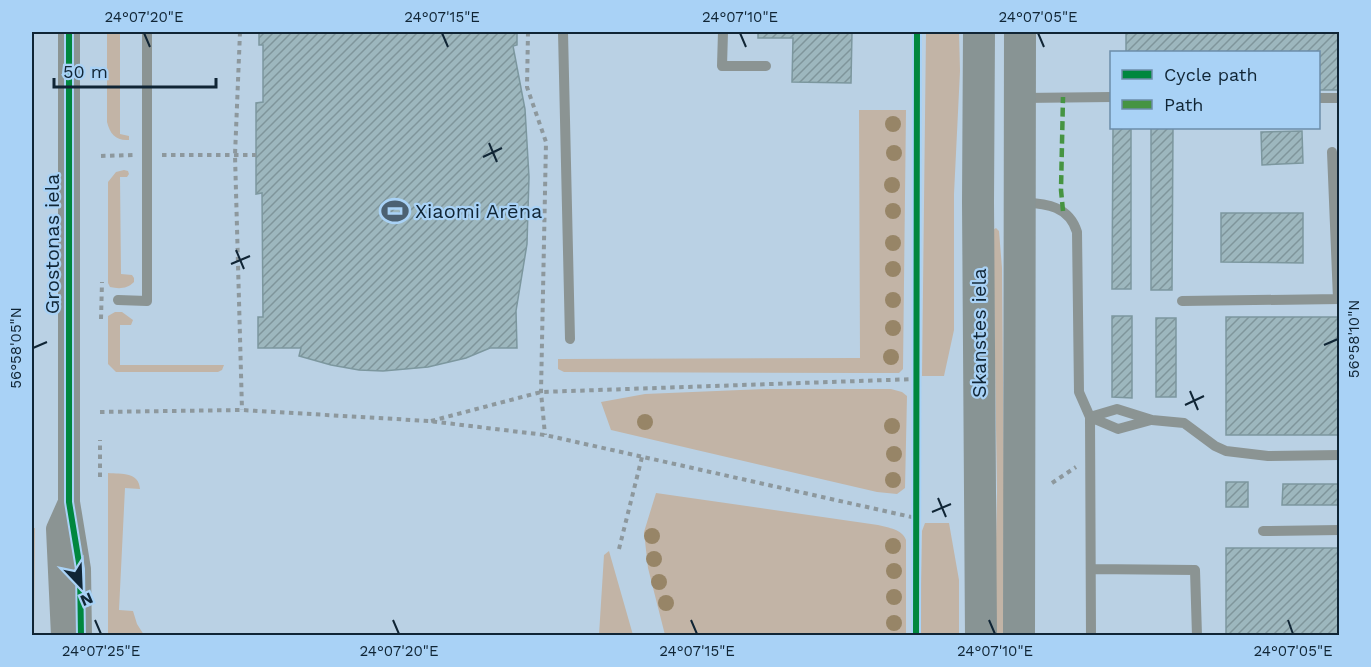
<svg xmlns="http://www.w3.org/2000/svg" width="1371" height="667" font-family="'Work Sans',sans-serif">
<defs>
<pattern id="building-hatch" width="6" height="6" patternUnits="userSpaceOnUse" patternTransform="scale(1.5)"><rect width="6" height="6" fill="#9db7be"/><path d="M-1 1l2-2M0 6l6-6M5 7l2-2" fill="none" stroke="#7f959b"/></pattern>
</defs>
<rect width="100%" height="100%" fill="#bad1e4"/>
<path fill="#c2b4a6" d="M107,32H120V134L129,136V140C116,141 110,134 107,122Z
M926,32H959L960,71L954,194V330L944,376H922Z
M859,110H906L903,369L899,373H862L564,372L558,369V359L860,358Z
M124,170L128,171L129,174L127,177H120L121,274L132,275L134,278V282C127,289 119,289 110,287L108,283V182L116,172Z
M32,203L34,205V521L32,522Z
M996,228L999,231L1002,268L1004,491L1003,636L994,635L997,491L993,230Z
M115,312H122L133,320L131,325H120V365H224L222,370L218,372H116L108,364V316Z
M766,389H891L902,392L907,396L905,488L897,494L877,492L611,430L601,402L645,394Z
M108,473C122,474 139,472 140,489L125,488L119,610L133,611L137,624L144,635H108Z
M656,493L878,525C889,528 902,529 906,540V635H665L648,568L644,532Z
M925,523H949L959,580V635H920L922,531Z
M32,528H35L34,636L32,635Z
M609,551L633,635H599L604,555Z"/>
<path fill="url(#building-hatch)" stroke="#7c979e" stroke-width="1.5" d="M259,32H517V45L513,46L525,109L529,177L527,244L516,311L517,348H490L466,358L428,367L383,371L359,370L331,365L299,356L301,348H258V317H263L262,193L256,194V103L263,102V45H259Z
M758,32H852L851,83L792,82L793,38H758Z
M1126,32H1340V90H1318V52H1126Z
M1113,128H1131V289H1112Z
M1151,128H1173L1172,290H1151Z
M1302,131L1303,163L1262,165L1261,132Z
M1221,213H1303V263L1221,262Z
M1112,316H1132V398L1112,397Z
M1226,317H1340V435H1226Z
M1156,318H1176V397H1156Z
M1226,482H1248V507H1226Z
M1283,484H1340V505H1282Z
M1226,548H1340V636H1226Z"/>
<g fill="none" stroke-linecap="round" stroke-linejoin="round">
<path stroke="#8d989d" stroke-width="4" stroke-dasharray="4.5 4.5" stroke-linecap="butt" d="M240,32L235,155L242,410
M528,32L527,87L546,142L541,392L545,435
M162,155H256
M101,156L133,155
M101,319L102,282
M100,412L242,410L429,421L545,435L916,518
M431,421L541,392L916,379
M100,477V440
M1052,483L1076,467
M619,549L642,457"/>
<path stroke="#8b9493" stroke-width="10" d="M563,32L570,339
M723,32L722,66H766
M1022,98L1112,97
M1318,98H1340
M1332,152L1338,299
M1023,202C1047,204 1069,206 1077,232L1079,392L1090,417L1091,636
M118,300L147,301V32
M1182,301L1340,299
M1090,417L1117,409L1152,420L1184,423L1215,446L1226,451L1268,456L1340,455
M1090,417L1118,429L1151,420
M1263,531L1340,530
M1091,569L1195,570L1197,636"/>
<path stroke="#8b9493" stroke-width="22" d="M69,32V502L80,569L81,636
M62,636L57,529L69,502"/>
<path stroke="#889494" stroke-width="32" d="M979,32L978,202L981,636
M1019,636L1020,32"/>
<path stroke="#469442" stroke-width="4.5" stroke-dasharray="9 4.5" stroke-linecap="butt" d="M1063,211L1061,190L1063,97"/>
<defs>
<path id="cycleway" d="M69,32V502L80,569L81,636
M916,636L917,32"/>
</defs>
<use href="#cycleway" stroke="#a9d2f6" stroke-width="10"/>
<use href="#cycleway" stroke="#00873e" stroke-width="6"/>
</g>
<g fill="#978567">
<circle cx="893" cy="124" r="8"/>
<circle cx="894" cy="153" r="8"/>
<circle cx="892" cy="185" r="8"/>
<circle cx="893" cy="211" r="8"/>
<circle cx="893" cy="243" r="8"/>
<circle cx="893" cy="269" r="8"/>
<circle cx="893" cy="300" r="8"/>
<circle cx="893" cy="328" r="8"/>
<circle cx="891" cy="357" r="8"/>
<circle cx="645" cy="422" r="8"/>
<circle cx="892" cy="426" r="8"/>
<circle cx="894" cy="454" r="8"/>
<circle cx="893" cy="480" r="8"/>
<circle cx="652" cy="536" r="8"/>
<circle cx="893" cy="546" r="8"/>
<circle cx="654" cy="559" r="8"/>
<circle cx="894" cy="571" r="8"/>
<circle cx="659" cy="582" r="8"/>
<circle cx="894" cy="597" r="8"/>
<circle cx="666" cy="603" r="8"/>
<circle cx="894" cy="623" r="8"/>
</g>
<path fill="none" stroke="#102535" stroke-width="2" d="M144,33L150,47M442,33L448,47M740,33L746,47M1038,33L1044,47M489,143L497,162M483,157L502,148M236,250L244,269M231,264L250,256M1324,345L1338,339M33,348L47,342M1190,391L1198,410M1185,405L1204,396M938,498L946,517M932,512L951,504M95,620L101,634M393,620L399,634M691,620L697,634M989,620L995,634M1288,620L1293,634"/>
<defs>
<symbol id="stadium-bare" viewBox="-9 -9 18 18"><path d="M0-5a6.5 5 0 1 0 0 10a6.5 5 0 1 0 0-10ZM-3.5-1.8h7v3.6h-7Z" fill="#4c6172" stroke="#a9d2f6" stroke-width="2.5" paint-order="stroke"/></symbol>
</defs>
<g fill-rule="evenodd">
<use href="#stadium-bare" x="376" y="192" width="38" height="38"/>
</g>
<g text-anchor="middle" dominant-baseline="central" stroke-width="4.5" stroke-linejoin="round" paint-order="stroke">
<g font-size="20" fill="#102535" stroke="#a9d2f6" text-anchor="start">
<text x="415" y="211">Xiaomi Arēna</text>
</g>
<g font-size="20" fill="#102535" stroke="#a9d2f6">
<text transform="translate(52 244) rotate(-90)">Grostonas iela</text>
<text transform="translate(979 333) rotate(-90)">Skanstes iela</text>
</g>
</g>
<rect width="1371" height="667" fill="none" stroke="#a9d2f6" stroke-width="66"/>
<rect x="1110" y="51" width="210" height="78" fill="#a9d2f6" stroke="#6c8da9" stroke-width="1.5"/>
<rect x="1122" y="70" width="30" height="9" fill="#00873e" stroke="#6c8da9" stroke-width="1.5"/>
<text x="1164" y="81" font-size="18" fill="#102535">Cycle path</text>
<rect x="1122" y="100" width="30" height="9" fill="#469442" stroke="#6c8da9" stroke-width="1.5"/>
<text x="1164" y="111" font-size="18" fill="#102535">Path</text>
<g transform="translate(81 586) rotate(157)" stroke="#a9d2f6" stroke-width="4.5" paint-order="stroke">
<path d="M0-4.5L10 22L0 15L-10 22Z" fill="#102535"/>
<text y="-9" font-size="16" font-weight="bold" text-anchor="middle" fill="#102535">N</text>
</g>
<path d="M54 78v9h162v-9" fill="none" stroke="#102535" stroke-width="3"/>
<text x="63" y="78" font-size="18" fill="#102535" stroke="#a9d2f6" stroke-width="4.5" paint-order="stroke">50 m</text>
<rect x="33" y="33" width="1305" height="601" fill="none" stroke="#102535" stroke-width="2"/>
<g font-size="15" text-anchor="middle" fill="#102535">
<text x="144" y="22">24°07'20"E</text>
<text x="442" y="22">24°07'15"E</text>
<text x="740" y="22">24°07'10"E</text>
<text x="1038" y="22">24°07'05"E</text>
<text transform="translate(1354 339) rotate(-90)" y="5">56°58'10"N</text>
<text transform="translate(16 348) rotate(-90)" y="5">56°58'05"N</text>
<text x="101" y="656">24°07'25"E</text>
<text x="399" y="656">24°07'20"E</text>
<text x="697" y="656">24°07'15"E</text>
<text x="995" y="656">24°07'10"E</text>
<text x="1293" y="656">24°07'05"E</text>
</g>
</svg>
